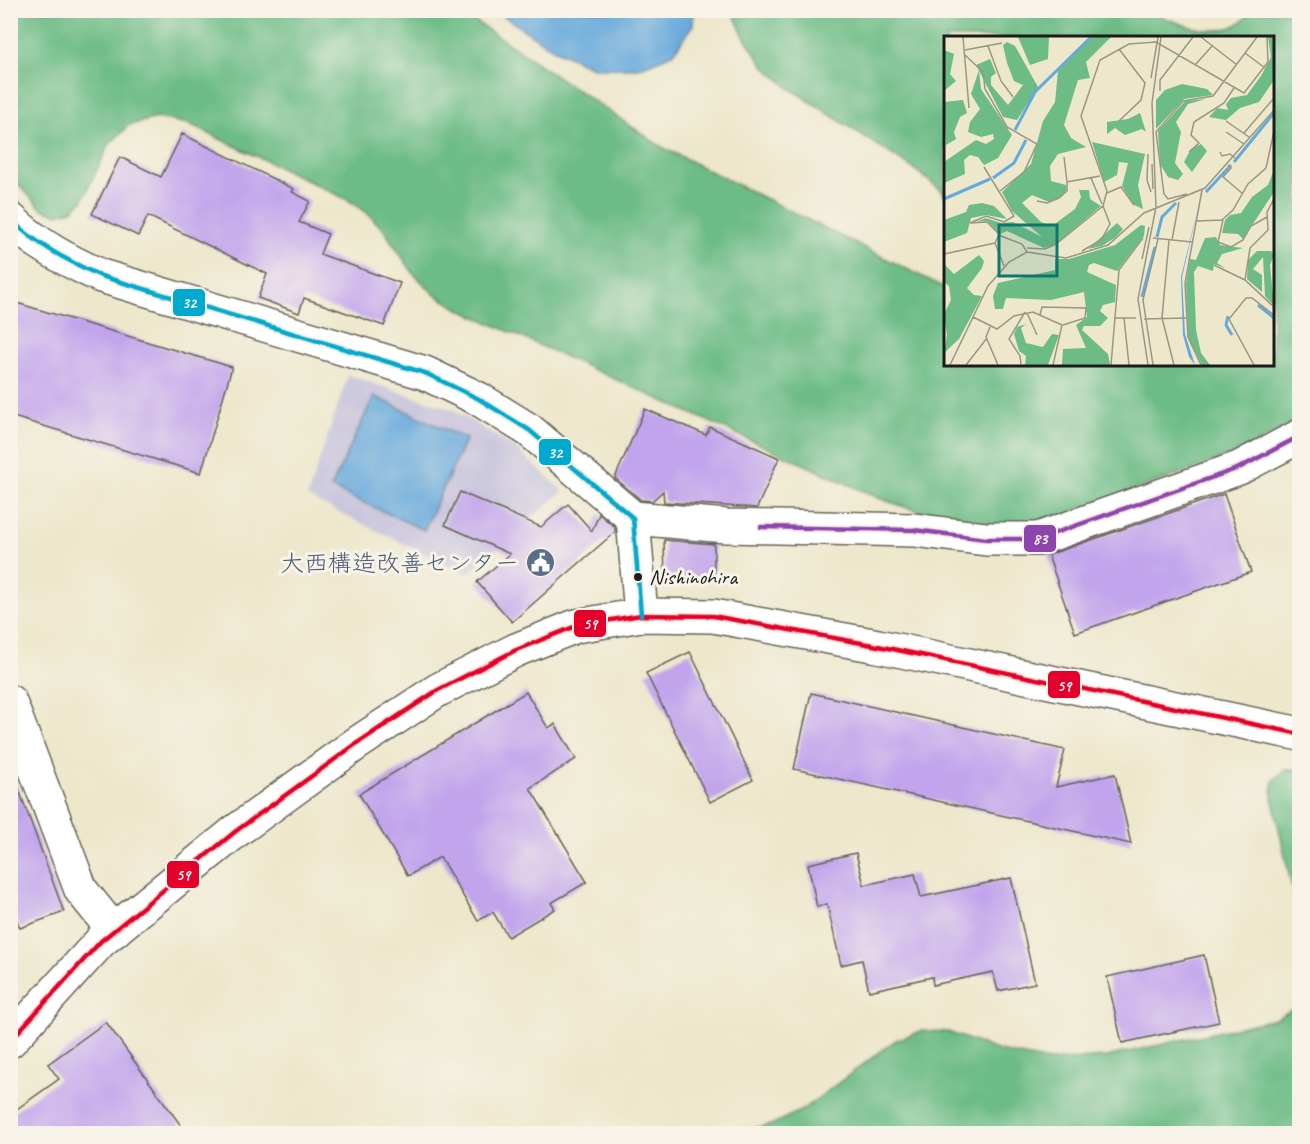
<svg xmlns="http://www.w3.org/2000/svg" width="1310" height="1144" font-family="Caveat,'Klee One',sans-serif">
<rect width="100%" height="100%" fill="#f7f3e8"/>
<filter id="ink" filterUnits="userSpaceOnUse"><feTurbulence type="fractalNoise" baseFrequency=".0167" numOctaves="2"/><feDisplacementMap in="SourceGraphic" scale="12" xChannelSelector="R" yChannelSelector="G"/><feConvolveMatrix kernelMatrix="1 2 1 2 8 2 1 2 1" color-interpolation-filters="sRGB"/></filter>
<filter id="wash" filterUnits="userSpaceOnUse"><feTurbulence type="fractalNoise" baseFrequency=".008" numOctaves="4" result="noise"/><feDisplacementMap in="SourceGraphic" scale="24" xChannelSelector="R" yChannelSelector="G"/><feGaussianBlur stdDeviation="1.35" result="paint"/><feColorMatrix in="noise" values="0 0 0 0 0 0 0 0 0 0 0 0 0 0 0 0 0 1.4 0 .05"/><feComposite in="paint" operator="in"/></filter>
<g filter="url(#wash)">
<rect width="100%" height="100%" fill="#ede7cb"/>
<path fill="#c4c0db" d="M348,375L452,409L514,447L563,491L467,574L307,497Z"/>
<path fill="#6dbc86" stroke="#446c51" stroke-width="1.5" d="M1144,10C1178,22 1226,48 1251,11H1299V418C1240,459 1165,478 1098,502C1080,509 1050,523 1033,525C981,529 930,516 881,499L461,310L434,294L413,273L383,229L367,213L348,200L189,124L157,118L129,125L109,145L82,201L72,210L57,214L42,209L11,177L10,11H460L662,147L945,288L946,364H1272V38H946L945,197L942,191L914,169L789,88L764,66L745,38L732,11Z
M1299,769H1300L1299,920L1272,797L1273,781L1285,770Z
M1299,1004V1133H676L736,1131L771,1125L802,1110L896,1040L922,1031L948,1032L999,1051L1049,1061L1106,1057L1275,1019L1297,1007Z"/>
<path fill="#66a9db" stroke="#41627c" stroke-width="1.5" d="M496,11L694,10V11L693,25L673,54L638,68H594L551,48Z
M374,396L466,439L424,530L331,488Z"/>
<g id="blocks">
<path fill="#c1a4ec" d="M182,134L294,189L292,192L310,201L299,222L328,234L320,254L400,283L384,326L304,298L299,313L258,298L267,274L148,216L138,236L92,214L120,157L161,177Z
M10,301L232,367L201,473L10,416Z
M645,409L706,435L710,427L779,458L757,508L664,502L663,491L652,501L641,500L615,478Z
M460,492L541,527L568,504L592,531L599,514L615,527V532L512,622L477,582L510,554L445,525Z
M1224,494L1251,572L1075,633L1048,555Z
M664,540L714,544V580L665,581Z
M690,652L753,780L710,802L646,673Z
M526,692L548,728L555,724L576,759L530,788L587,882L551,903L555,909L508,937L493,912L478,921L440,857L408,876L359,794Z
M811,693L1065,750L1056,787L1115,774L1131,844L794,769Z
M10,779H15L64,912L20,928L10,903Z
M856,853L864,885L915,874L921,897L1011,878L1035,983L998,991L993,972L933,985L932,977L869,991L862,960L841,965L827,904L817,907L808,864Z
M1204,955L1219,1022L1122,1043L1107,977Z
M106,1022L187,1134H10V1114L59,1079L48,1064Z"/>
</g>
</g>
<g filter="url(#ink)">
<use href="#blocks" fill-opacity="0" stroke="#656359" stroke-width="1.5"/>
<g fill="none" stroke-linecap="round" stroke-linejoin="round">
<defs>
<path id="minor" d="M10,219C37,245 68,261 101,276L425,373L479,399L529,430L633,518L641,615
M633,518L726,526L914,530L986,539H1038L1239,468L1300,436
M10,702L81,890L114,931"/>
<path id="secondary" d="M10,1041L101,941L236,831L356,744L438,690L516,650L576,626L641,615L713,616L878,646L1300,734"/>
</defs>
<use href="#minor" stroke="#656359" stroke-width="36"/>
<use href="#secondary" stroke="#656359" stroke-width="36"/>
<use href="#minor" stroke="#fff" stroke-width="33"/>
<use href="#secondary" stroke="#fff" stroke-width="33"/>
<defs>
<path id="bus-1" d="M10,1041L101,941L236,831L356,744L438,690L516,650L576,626L641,615L713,616L878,646L1300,734"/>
<path id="bus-2" d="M10,219C37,245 68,261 101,276L425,373L479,399L529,430L633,518L641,615"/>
<path id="bus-3" d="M761,527L914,530L986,539H1038L1239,468L1300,436"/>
</defs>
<use href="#bus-1" stroke="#f7f3e8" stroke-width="9"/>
<use href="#bus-2" stroke="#f7f3e8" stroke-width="9"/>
<use href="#bus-3" stroke="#f7f3e8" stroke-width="9"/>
<use href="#bus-1" stroke="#e4002b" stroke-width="4.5"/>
<use href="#bus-2" stroke="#00a9ce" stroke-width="4.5"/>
<use href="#bus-3" stroke="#8e44ad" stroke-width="4.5"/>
</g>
</g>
<defs>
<symbol id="civic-disc" viewBox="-11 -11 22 22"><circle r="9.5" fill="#5c6f8a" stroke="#f7f3e8"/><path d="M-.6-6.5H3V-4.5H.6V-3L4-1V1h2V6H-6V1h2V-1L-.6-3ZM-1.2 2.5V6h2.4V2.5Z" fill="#fff"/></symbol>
</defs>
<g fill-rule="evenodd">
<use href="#civic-disc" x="524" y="546" width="33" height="33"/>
</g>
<circle fill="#1c1c1c" stroke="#f7f3e8" stroke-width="2" cx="638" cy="577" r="5"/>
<g text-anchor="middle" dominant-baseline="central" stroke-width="6" stroke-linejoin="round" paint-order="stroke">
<g font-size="22" fill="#1c1c1c" stroke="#f7f3e8" text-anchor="start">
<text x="649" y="577">Nishinohira</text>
</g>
<g font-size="24" fill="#4e5e75" stroke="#f7f3e8" text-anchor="end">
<text x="519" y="563">大西構造改善センター</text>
</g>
</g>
<g transform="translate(944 36)">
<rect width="330" height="330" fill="#ede7cb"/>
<path d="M74,1H105L104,23L86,29ZM147,1H167L142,26L146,42L134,44L120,89L127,102L142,111L114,118L106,130L107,145L122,149V155L115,162L105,166L88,159L78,167L97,186L108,190L131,173L137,161L135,154H145L146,163L157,170L112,208L100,212L63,195L56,198L43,185L32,186L42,182L57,187L69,186L98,201L68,175L58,156L87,128L99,85L111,66L114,35ZM324,1H330V44L315,66L296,72L282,84L265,81L273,72L284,74L282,68L287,62L303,59L317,40L327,21ZM63,6L71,10L94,51L73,84L59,81L32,29L46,23L52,37L47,41V49L64,69L79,49L70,45L63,27L59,9ZM0,14L10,18L6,38L12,45L0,55ZM35,34L37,53L68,99L54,122L40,129L34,121L26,119L20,124L21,138L0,147V126L32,104L42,108L50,103L49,98L37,101L24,96L26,86L36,73L27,58ZM238,48L263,53L269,59L240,63L212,93V64L221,54ZM262,63L244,68L232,86L237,96L231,127L239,138L234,144L224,141L216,128L214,95L241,65ZM19,64L23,77L16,81L10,96L12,103L2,109L0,66ZM196,77L202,96L198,93L181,99L171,92L163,98V86L184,83ZM148,106L201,118L194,149L199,173L190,169L178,150L184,127L175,126L173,139L160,146ZM257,108L263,115L248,136L240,126L247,113ZM330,134V156L299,203L294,198L278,197L281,184L286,179L297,177L308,161L324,149ZM38,167L50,170L63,183L42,179L27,182L23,197L0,206V184L22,176L25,169ZM173,187L179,193L172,201L158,210L144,213ZM197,189L201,190L200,200L173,235L150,227L145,229L143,236L172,249L171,266L159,269L156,275L164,282L156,290H140L138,294L164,318L166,329H118L119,313L142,312L132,289L143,281L140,256L107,264L62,262L59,273H51L49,260L54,247L111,234V223H125L171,209ZM272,201L276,209L299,212L278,218L273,227L281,232L270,228L269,235L254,230L250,236L252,294L257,317L266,329H258L244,301L242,247L246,223L252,224L261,202ZM313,215H327L330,219L326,229L330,270L321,260L319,221L309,233L318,239V256L303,243L304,224ZM35,219L40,225L38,232L23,252L30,259L38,260L15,303L0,317L3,299L0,278L7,264L5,250L0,246V228L10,238ZM82,288L77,292L82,307L99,311L108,298L115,299L104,329H81L82,320L75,315L70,298L73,291Z" fill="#6dbc86"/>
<path d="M256,164L238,241L241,298L251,329L245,321L239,299L237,241Z" fill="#66a9db"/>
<path fill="none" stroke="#66a9db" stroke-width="3" d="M71,94L91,56L147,1M290,126L330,77M49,142L70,127L82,104M262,156L287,129M0,163L46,143M213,201L218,181L232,167M198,261L211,211M314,269L330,282M284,280L282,289L288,299"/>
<path fill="none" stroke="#999685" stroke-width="1.5" d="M19,1L25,72M257,1L293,29M44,10L57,45L69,61M21,14L58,7M301,17L321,32M21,19L39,36L41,53L63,91L93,108L80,136L56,155M251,29L269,9M207,42L214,1M216,55V44L249,1M175,85L197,64L201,47L175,13M282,85L305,101M282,96L300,108M300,97L330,62M245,116L255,107L247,99L250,86L280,67L290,52M276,116L278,120L286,118L291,122M204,118L203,144L207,156M120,121L123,146M208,128L209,153M284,129L287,132L279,141L299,158M40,131L70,180L60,186L42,180L26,187L43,186L57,200L78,208L83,216M147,142L158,168M163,157L177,151L190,169M243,158L224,163L220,158L212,96L239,65L269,60L313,1M93,165L103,167L115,162L123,155V146L156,140M279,184L274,206L287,211L299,204L307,190L323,181M253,185L278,184L289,174L304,148L322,132L330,95M55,199L51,207L60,230M209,202L248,206M225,204L218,282L230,329M228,204L235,166M83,212L101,213L112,208L159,170M138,215L157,204L166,188L159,170L163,155L137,80L156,24L185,8L212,6L300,57L324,26L323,1M0,218L51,207M198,223L205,191M270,229L301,244L330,271M301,244L306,212L324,194L323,176L330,163M83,277L93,299M96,279L98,271L142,272L141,282L119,289M29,281L53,293L70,280L89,276L118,289L109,329M170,282H192M180,282L185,329M200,283L242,282M46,291L42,301L54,329M6,329L44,250L65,226L83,216L122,222L164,209L200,177L261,152L330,74M22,329L43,302M77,329L76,320L65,303L81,276M167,329L175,234L199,202M204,329L194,263L212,171L208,67L217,1M209,329L199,264L214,203M257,329L244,301L241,247L258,154M310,329L285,283L302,262H308L330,279"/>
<path fill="#0f766e" fill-opacity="0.15" stroke="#0f766e" stroke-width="3" d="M55,189H113V240H55Z"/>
<rect width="330" height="330" fill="none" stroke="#1c1c1c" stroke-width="3"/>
</g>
<g stroke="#f7f3e8" stroke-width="2">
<rect x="172" y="288" width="34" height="29" rx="6" fill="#00a9ce"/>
<rect x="538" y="438" width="34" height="28" rx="6" fill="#00a9ce"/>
<rect x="1023" y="524" width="34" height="29" rx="6" fill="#8e44ad"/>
<rect x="573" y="609" width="34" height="29" rx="6" fill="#e4002b"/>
<rect x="1047" y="670" width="34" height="29" rx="6" fill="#e4002b"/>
<rect x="166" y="860" width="34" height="29" rx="6" fill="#e4002b"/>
</g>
<g font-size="16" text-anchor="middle" font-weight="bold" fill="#fff">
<text x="189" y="308">32</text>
<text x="555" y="458">32</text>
<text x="1040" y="544">83</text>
<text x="590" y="629">59</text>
<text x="1064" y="691">59</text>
<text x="183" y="880">59</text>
</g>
<rect width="1310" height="1144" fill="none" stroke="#f7f3e8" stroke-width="36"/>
</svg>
